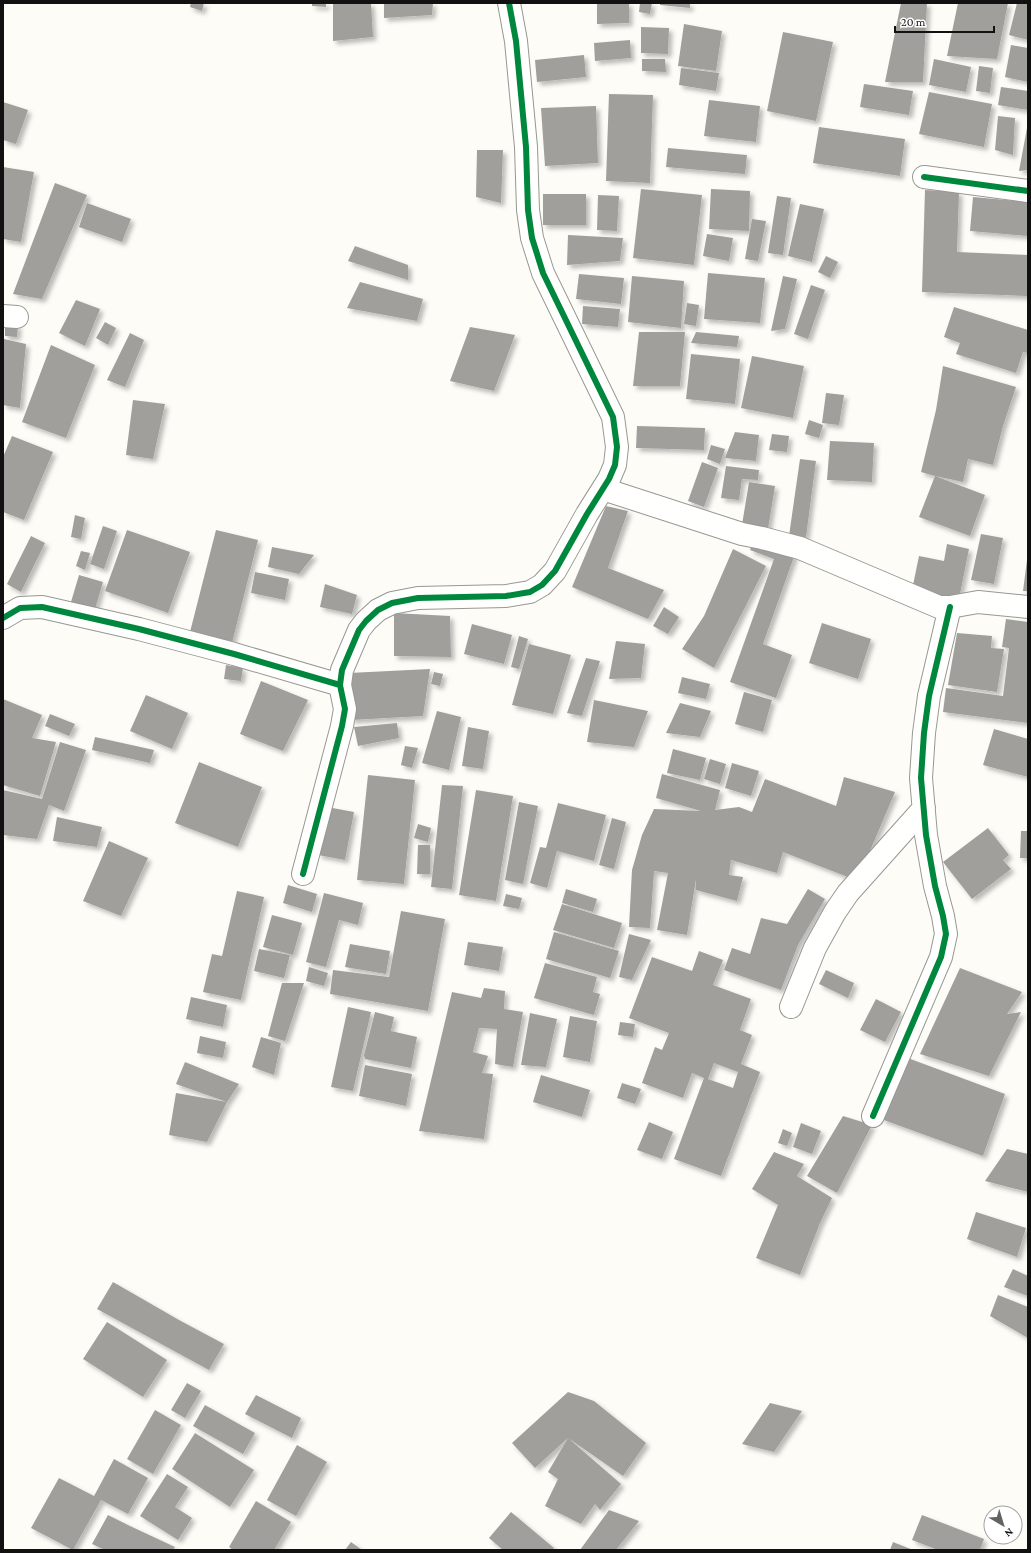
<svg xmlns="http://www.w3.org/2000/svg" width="1031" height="1553" font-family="'Crimson Pro',serif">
<defs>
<filter id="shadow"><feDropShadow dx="3.5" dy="3.5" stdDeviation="2" flood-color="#0004"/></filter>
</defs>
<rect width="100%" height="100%" fill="#fdfcf7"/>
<path fill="#a19f9c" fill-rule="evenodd" filter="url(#shadow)" d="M191,3H204L202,11L190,7Z
M312,3H326V7L312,6Z
M333,3H371L373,37L333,41Z
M384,3H433L432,15L384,18Z
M597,3H629V23L597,24Z
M640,3H652L650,14L639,12Z
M660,3H690V8L660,5Z
M901,3H927L923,82H885Z
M958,3H1008L997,59L947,56Z
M1017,3H1028V40L1009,35Z
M684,24L722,31L716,71L678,66Z
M641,27L669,28L668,54L641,53Z
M783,32L833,42L816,121L767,111Z
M630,40L631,58L595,61L594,43Z
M1011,45L1028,48V82L1005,77Z
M584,55L586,77L537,82L535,60Z
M642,59H665L666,72L642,71Z
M934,59L971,67L966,92L929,85Z
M979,66L993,68L990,93L976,91Z
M681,68L719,73L716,91L679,85Z
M864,84L913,91L909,115L860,107Z
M1001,87L1028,91V110L998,105Z
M929,92L992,104L984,147L919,134Z
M609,94L653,95L650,183L606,181Z
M709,100L760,106L756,142L704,136Z
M3,102L28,110L16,144L3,140Z
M596,106L598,163L545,166L541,108Z
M998,116L1015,118L1013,155L995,150Z
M819,127L905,139L900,176L813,163Z
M1027,128L1028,170L1019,171Z
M668,148L747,155L745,174L666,167Z
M477,150H503L501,203L476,197Z
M3,167L34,172L21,242L3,239Z
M55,183L87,195L42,299L13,294Z
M641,189L702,195L694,265L633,258Z
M711,189L750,191L749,231L709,229Z
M925,190L959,192L957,252L1028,255V296L922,292Z
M543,194H586V225H543Z
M598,195L619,196L617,231L597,230Z
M777,196L791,198L783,255L768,253Z
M973,197L1028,202V236L970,231Z
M87,203L131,219L122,242L79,227Z
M800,204L824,209L812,262L788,256Z
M752,219L766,221L758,261L745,259Z
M707,234L733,238L729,261L703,256Z
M568,235L623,238L620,261L567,265Z
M355,246L408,265V280L348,261Z
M826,256L838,262L830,278L818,272Z
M708,273L765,278L760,323L704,319Z
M579,274L624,278L621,304L576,299Z
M632,276L684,281L681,328L628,322Z
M783,276L797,279L785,329L771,331Z
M360,282L423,299L417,321L347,308Z
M811,285L825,290L808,339L794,334Z
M76,300L100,309L85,346L59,333Z
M687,303L699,305L696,326L684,324Z
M583,306L620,309L618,327L582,324Z
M954,307L1028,330V353L1023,352L1016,373L956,354L960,343L944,337Z
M105,322L116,328L108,345L96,338Z
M5,325H18L17,337L5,336Z
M470,327L515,335L494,391L450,381Z
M639,332H685L680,386H633Z
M696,332L739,336L737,347L691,343Z
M130,333L144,340L125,387L107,380Z
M4,339L26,344L20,408L3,405V347Z
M51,345L95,365L66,438L22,422Z
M691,354L740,359L735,404L686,399Z
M752,356L804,366L793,418L741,408Z
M943,366L1016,387L1003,426L993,465L968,459L963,482L935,476L985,495L970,536L919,517L935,476L921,472L936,410Z
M826,393L844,395L839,425L822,423Z
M133,400L165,404L153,459L126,455Z
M809,420L823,425L819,438L805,434Z
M637,426L705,428L704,450L636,448Z
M735,432L759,435L756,461L725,458Z
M772,434L789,436L787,452L769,450Z
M12,436L53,452L24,520L3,512V457Z
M830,441L874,443L872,482L827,480Z
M711,445L725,449L720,464L707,459Z
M800,459L816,461L806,537L789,536Z
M702,462L718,468L704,507L688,501Z
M726,466L759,470L758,480L742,479L739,500L721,498Z
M749,482L775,486L767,535L741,531Z
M606,506L628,511L608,568L664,590L648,619L572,587Z
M75,515L85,518L81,539L71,537Z
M103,526L117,531L104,569L90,564Z
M127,530L190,552L168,613L105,591Z
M216,530L258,540L232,643L190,632Z
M981,534L1003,538L994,584L971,580Z
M31,536L45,543L21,592L7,584Z
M754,539L795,554L763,644L792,655L776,698L730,682L774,559L750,550Z
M947,544L969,549L959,599L912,590L919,556L944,561Z
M272,547L314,555L299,574L268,567Z
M733,549L766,566L714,668L682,649L704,616Z
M81,551L90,553L85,570L76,566Z
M1027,560H1028V591H1023Z
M255,572L289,579L285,600L251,593Z
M79,575L103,582L95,609L71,602Z
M325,584L357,595L352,614L320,607Z
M664,607L679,617L668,634L653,626Z
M394,613L450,616L451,657L394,656Z
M1006,619L1028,622V723L943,712L946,688L1003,696L1009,648L1002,647Z
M822,623L871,639L858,679L809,663Z
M472,624L512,635L504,664L464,654Z
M957,633L992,636L991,648L1004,649L997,692L948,685Z
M519,636L528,639L519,669L511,667Z
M616,641L645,644L641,678L609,679Z
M529,644L571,655L553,714L512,705Z
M586,658L600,661L582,716L567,713Z
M226,665L243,668L241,681L224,679Z
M430,669L423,716L351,720L349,673Z
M434,672L443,674L440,686L431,684Z
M682,677L710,684L706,699L678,693Z
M261,681L308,700L283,751L240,734Z
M744,692L772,700L763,732L735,724Z
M146,695L188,713L172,749L130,731Z
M3,699L42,715L32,738L56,742L40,796L3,785Z
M594,700L648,711L634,747L587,742Z
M680,703L711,711L700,737L666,733Z
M437,711L461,717L449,770L422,763Z
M50,714L75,724L69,736L45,726Z
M397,723L399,738L358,746L354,727Z
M468,727L489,731L483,769L462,766Z
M994,729L1028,739V777L983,765Z
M95,737L154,750L150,763L92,750Z
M60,742L86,750L64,811L49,805L37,839L3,835V790L42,799Z
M405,746L418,748L412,768L401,765Z
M673,749L706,758L700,780L667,773Z
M710,759L726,764L720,784L704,779Z
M199,762L262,787L238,847L175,823Z
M732,763L759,771L751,796L725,788Z
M662,774L720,790L715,810L739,807L752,812L765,779L836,806L844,777L895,792L867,858L853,879L783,852L777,873L731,860L729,875L743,877L737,901L696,890V879L687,935L657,930L668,873L654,871L650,928L629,927L632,870L642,835L654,809L701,811L656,798Z
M368,775L415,780L404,884L357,880Z
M442,785L463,786L452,889L431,887Z
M476,790L513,796L496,901L459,895Z
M519,802L538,806L523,884L505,880Z
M558,803L606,815L594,861L557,851L547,888L530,883L540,847L546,848Z
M327,807L354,812L345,860L318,855Z
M57,817L102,827L97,847L53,841Z
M612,818L626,822L614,869L599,865Z
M418,824L431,828L428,842L414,838Z
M988,828L1009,855L1003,860L1011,869L972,899L943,862Z
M1021,831H1028V858H1020Z
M109,841L148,858L121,916L83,901Z
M418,845H430V874H417Z
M288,885L317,894L312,912L283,903Z
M566,889L597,899L593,912L562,903Z
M808,889L825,899L798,945L781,990L724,970L732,948L750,954L761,918L787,924Z
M237,891L264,897L241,1000L203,992L212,954L222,956Z
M324,893L363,903L358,925L339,920L326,967L306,962Z
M506,894L522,898L519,909L503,906Z
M562,904L622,923L614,948L553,930Z
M401,911L445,919L428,1011L330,994L333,970L389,977Z
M272,915L302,923L293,955L263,947Z
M554,932L619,951L610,978L546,959Z
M629,934L651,940L632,980L619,977Z
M468,942L503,947L499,971L464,965Z
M350,944L390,951L386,974L345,967Z
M259,949L290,955L284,978L254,971Z
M699,951L723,960L713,985L751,999L740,1030L752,1035L741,1064L760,1072L721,1176L674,1159L704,1078L692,1073L683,1098L642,1083L655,1047L662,1050L669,1033L629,1018L652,957L692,971ZM714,1063L738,1072L733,1088L708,1079Z
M545,963L597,977L593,992L600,994L594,1015L534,998Z
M309,967L328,973L324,986L306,981Z
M960,968L1022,992L1007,1014L1021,1012L989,1076L920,1054Z
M826,970L854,983L848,998L819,984Z
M282,983H304L285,1041L268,1036Z
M484,988L505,991L504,1009L523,1012L513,1067L495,1064L497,1029L479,1028L473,1052L488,1056L482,1073L493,1074L484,1139L419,1131L452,992L481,998Z
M191,997L227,1005L223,1027L186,1019Z
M876,999L901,1012L885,1042L860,1030Z
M348,1007L371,1012L353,1091L331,1087Z
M375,1012L394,1017L391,1031L417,1037L411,1068L365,1059L364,1055Z
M530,1013L557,1019L546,1067L521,1065Z
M570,1016L597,1021L590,1062L563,1057Z
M620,1022L635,1024L633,1037L618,1035Z
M200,1036L226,1042L223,1058L197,1053Z
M261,1037L281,1043L274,1075L252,1067Z
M905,1057L1005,1094L983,1156L881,1119Z
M185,1062L239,1084L227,1102L176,1084Z
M365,1065L412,1074L406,1106L359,1096Z
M541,1075L590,1090L582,1117L533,1102Z
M622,1083L641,1089L635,1104L617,1098Z
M176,1093L227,1102L207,1142L169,1135Z
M843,1116L872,1125L837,1193L807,1176Z
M649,1122L673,1132L662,1159L637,1150Z
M801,1123L821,1131L812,1154L793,1147Z
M783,1129L792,1133L787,1146L778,1143Z
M1007,1149L1028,1154V1192L985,1181Z
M774,1152L804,1164L797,1176L832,1198L820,1223L800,1275L756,1258L778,1205L752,1189Z
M976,1212L1026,1228L1017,1257L967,1239Z
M1013,1269L1028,1276V1296L1004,1287Z
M113,1282L179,1320L224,1344L209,1370L97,1309Z
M998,1295L1028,1307V1338L990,1316Z
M107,1322L167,1360L143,1397L83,1359Z
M187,1383L201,1391L185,1418L171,1410Z
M568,1392L594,1401L646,1443L623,1476L568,1438L621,1484L600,1510L595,1504L581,1524L545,1506L558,1479L548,1472L568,1438L535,1468L512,1443Z
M256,1395L301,1418L292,1438L245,1414Z
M770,1403L802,1411L774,1452L742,1444Z
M205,1405L255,1433L243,1454L193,1426Z
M155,1410L181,1425L153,1474L127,1459Z
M195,1433L254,1470L230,1507L172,1469Z
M297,1445L327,1462L296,1516L267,1500Z
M114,1459L148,1478L128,1514L101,1500L73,1550L31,1528L59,1478L94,1496Z
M167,1474L188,1487L175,1507L192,1518L178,1540L140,1516Z
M256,1501L291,1522L274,1550H233L229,1547Z
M609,1510L639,1521L616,1550H580Z
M511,1512L554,1548L552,1550H503L489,1538Z
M108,1515L130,1526L175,1547L173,1550H105L92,1544Z
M922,1515L984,1539L980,1550H938L912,1540Z
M351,1542L362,1550H345Z
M893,1542L913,1550H890Z"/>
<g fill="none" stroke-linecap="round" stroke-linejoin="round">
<defs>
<path id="minor" d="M924,177L1028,191
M3,316L17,317
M603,489L742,534L762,538L800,548L939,607H950L978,602L1028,607
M3,618L20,608L42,607L139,629L234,654L340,685
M303,874L342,726L345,709L340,685L342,670L359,630L366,621L378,610L392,603L418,598L506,596L530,592L542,585L555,571L587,514L609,479L615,465L617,447L613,417L543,273L532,238L528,210L526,147L516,41L509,3
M791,1007L815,948L835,912L848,893L924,808
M873,1116L941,957L946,934L943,916L935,886L926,835L921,778L924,733L929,696L950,607"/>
</defs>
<use href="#minor" stroke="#979795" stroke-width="24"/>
<use href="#minor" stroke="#fffffe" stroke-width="22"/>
<defs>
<path id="cycleway" d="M924,177L1028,191
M3,618L20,608L42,607L139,629L234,654L340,685
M303,874L342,726L345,709L340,685L342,670L359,630L366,621L378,610L392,603L418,598L506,596L530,592L542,585L555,571L587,514L609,479L615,465L617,447L613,417L543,273L532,238L528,210L526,147L516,41L509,3
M873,1116L941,957L946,934L943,916L935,886L926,835L921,778L924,733L929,696L950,607"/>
</defs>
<use href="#cycleway" stroke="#fff" stroke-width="8"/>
<use href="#cycleway" stroke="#00873e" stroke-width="6"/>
</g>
<rect width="1031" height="1553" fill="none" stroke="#111111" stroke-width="8"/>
<g transform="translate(1003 1525) rotate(142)"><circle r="19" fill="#ffffff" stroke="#a0a0a0"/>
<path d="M0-3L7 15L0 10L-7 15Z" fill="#646362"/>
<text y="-6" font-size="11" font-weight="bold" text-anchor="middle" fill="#111111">N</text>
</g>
<path d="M895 26v6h99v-6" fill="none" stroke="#111111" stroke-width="2"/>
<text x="901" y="26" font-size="12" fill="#111111" stroke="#ffffff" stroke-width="3" paint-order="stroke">20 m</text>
</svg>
